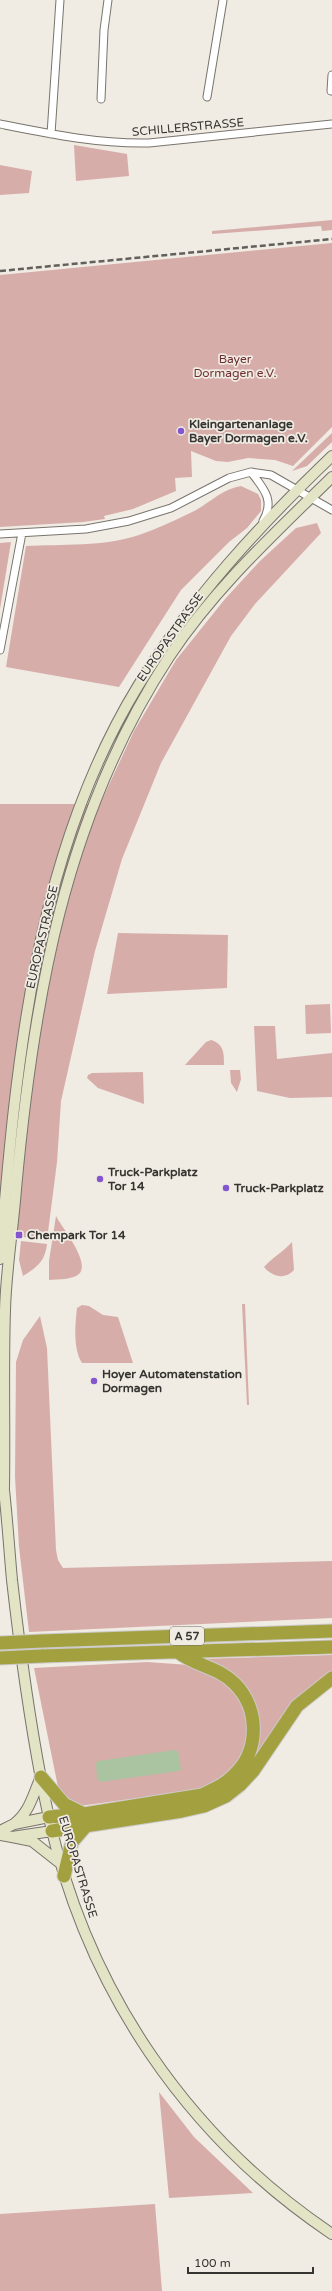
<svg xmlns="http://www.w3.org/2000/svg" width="332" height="2291" font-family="'Varela Round',sans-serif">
<rect width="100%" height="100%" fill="#f0ebe3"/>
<path fill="#d7adaa" d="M74,145L127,154L129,176L76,181Z
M0,165L32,171L29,193L0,195Z
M332,220V230L322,231L321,226L212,234V231Z
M332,243V427L293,466L275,460L248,458L228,462L216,461L191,451L192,477L175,478L176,491L133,509L104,516L105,519L83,522L0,527V275Z
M332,433V442L307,466L292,471Z
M241,486L258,494L261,500V511L247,528L229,542L181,590L119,687L6,667L26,546C62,544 104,547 139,535C156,529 174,521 190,513C208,505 221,489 241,486Z
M317,523L321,533L255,604L231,636L161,763L122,859L95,951L61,1101L57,1162L47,1240L0,1234V804H100L134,731L176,660L225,599L260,561L296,528Z
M11,542L0,609V543Z
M118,933L228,935L227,988L107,994Z
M330,1004L331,1033L306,1034L305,1005Z
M254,1026H275L277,1059L332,1053V1097L290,1098L257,1091Z
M211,1040C224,1044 224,1053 224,1065H185L206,1042Z
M230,1070H240L241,1079L237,1092L231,1083Z
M143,1072L144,1104L98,1088L87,1078L88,1075L92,1073Z
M56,1216C62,1228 91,1262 79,1274C72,1280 58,1279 49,1280V1261Z
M21,1241L47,1244C45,1262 37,1267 23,1276L19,1260Z
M292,1242L294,1270C285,1280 272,1277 264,1267C273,1257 283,1252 292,1242Z
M242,1304H245L249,1405H247Z
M82,1305L89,1306L103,1315L118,1317L133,1363H82C73,1349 75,1325 77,1308Z
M40,1316L47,1348L56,1550L58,1560L63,1568L332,1561V1618L29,1632L19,1547L15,1477L16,1362L23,1340Z
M332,1655V1673L294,1702L260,1752L247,1767L254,1707L199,1659Z
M147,1662L190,1665L219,1676L241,1697L250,1724L247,1750L231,1774L198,1790L79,1806L63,1796L58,1787L34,1668Z
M159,2092L194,2137L253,2193L169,2198Z
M155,2204L162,2291H0V2214Z"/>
<path fill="#aac3a0" d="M174,1750L178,1751L181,1769L179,1771L100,1782L97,1779L96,1763L98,1761Z"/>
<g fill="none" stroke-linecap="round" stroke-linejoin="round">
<defs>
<path id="street" d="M331,91L332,75
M207,97L223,0
M101,99L104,30L108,0
M0,124C50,134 98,144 149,143L332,124
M51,134L60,0
M251,472C264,489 275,500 263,521
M0,534L86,529L129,521L171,508L229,478L251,472L271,475L332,510
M0,650L22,533"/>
<path id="secondary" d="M0,1259C16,1064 34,856 138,686C191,599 259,526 332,456
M3,1481C7,1514 9,1547 12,1580C21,1659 32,1740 49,1818C87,1989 186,2136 332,2234
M4,1487C5,1428 3,1369 5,1310C6,1270 13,1229 16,1189C33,1002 64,817 169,657C214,589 274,534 332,477
M14,1824C30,1812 33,1794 41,1777
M0,1831L14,1824L49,1817
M0,1835L12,1837L52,1831
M12,1837L32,1841L60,1863"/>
<path id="highway" d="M42,1641L332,1631
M42,1656L332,1647
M41,1777L64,1804L84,1814
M49,1817L84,1814L202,1795C213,1790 224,1785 233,1776C260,1752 260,1708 234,1683C218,1667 196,1666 178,1652
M52,1831L182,1811L204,1806L226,1796L240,1785L253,1771L297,1706L332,1678
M64,1876L72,1842L85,1827"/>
</defs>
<use href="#street" stroke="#78746d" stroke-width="9"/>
<use href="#secondary" stroke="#78746d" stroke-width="12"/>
<use href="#highway" stroke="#cbcac9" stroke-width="15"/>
<use href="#street" stroke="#fff" stroke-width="7"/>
<use href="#secondary" stroke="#e3e3c5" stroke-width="10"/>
<use href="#highway" stroke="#a3a13f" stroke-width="13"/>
<path stroke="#62605b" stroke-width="2.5" stroke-dasharray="6 3" stroke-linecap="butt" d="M0,271L332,239"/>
<defs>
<path id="highway-bridge" d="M0,1643L42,1641
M0,1658L42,1656"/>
</defs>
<use href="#highway-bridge" stroke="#cbcac9" stroke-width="15" stroke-linecap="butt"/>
<use href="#highway-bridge" stroke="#a3a13f" stroke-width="13"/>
</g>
<g fill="#8355ce" stroke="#f0ebe3" stroke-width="1.5">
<circle cx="181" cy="431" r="4"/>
<circle cx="100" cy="1179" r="4"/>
<circle cx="226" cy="1188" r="4"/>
<rect x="15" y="1231" width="8" height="8" rx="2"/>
<circle cx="94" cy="1381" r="4"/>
</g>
<g text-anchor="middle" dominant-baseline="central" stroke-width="3.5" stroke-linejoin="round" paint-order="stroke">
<rect fill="#f0ebe3" stroke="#6e6b66" stroke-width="1" x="170" y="1627" width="34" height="18" rx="3"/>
<g font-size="11" font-weight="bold" fill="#363430">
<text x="187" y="1636">A 57</text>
</g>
<g font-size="12" fill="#363430" stroke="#f0ebe3">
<text transform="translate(188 127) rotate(-5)">SCHILLERSTRASSE</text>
<text transform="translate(170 637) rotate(-55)">EUROPASTRASSE</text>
<text transform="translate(42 937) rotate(-77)">EUROPASTRASSE</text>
<text transform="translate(78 1867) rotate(73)">EUROPASTRASSE</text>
</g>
<g font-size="12" fill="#6d302f" stroke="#f0ebe3">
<text x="235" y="359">Bayer<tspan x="235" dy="14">Dormagen e.V.</tspan></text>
</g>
<g font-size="12" font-weight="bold" fill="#363430" stroke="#f0ebe3" text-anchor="start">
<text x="189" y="424">Kleingartenanlage<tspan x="189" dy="14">Bayer Dormagen e.V.</tspan></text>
<text x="108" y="1172">Truck-Parkplatz<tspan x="108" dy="14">Tor 14</tspan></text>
<text x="234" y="1188">Truck-Parkplatz</text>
<text x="27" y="1235">Chempark Tor 14</text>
<text x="102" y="1374">Hoyer Automatenstation<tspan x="102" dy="14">Dormagen</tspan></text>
</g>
</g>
<path d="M188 2267v6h125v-6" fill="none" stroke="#363430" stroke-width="2"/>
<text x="194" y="2267" font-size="12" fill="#363430" stroke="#f0ebe3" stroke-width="3" paint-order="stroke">100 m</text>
</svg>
